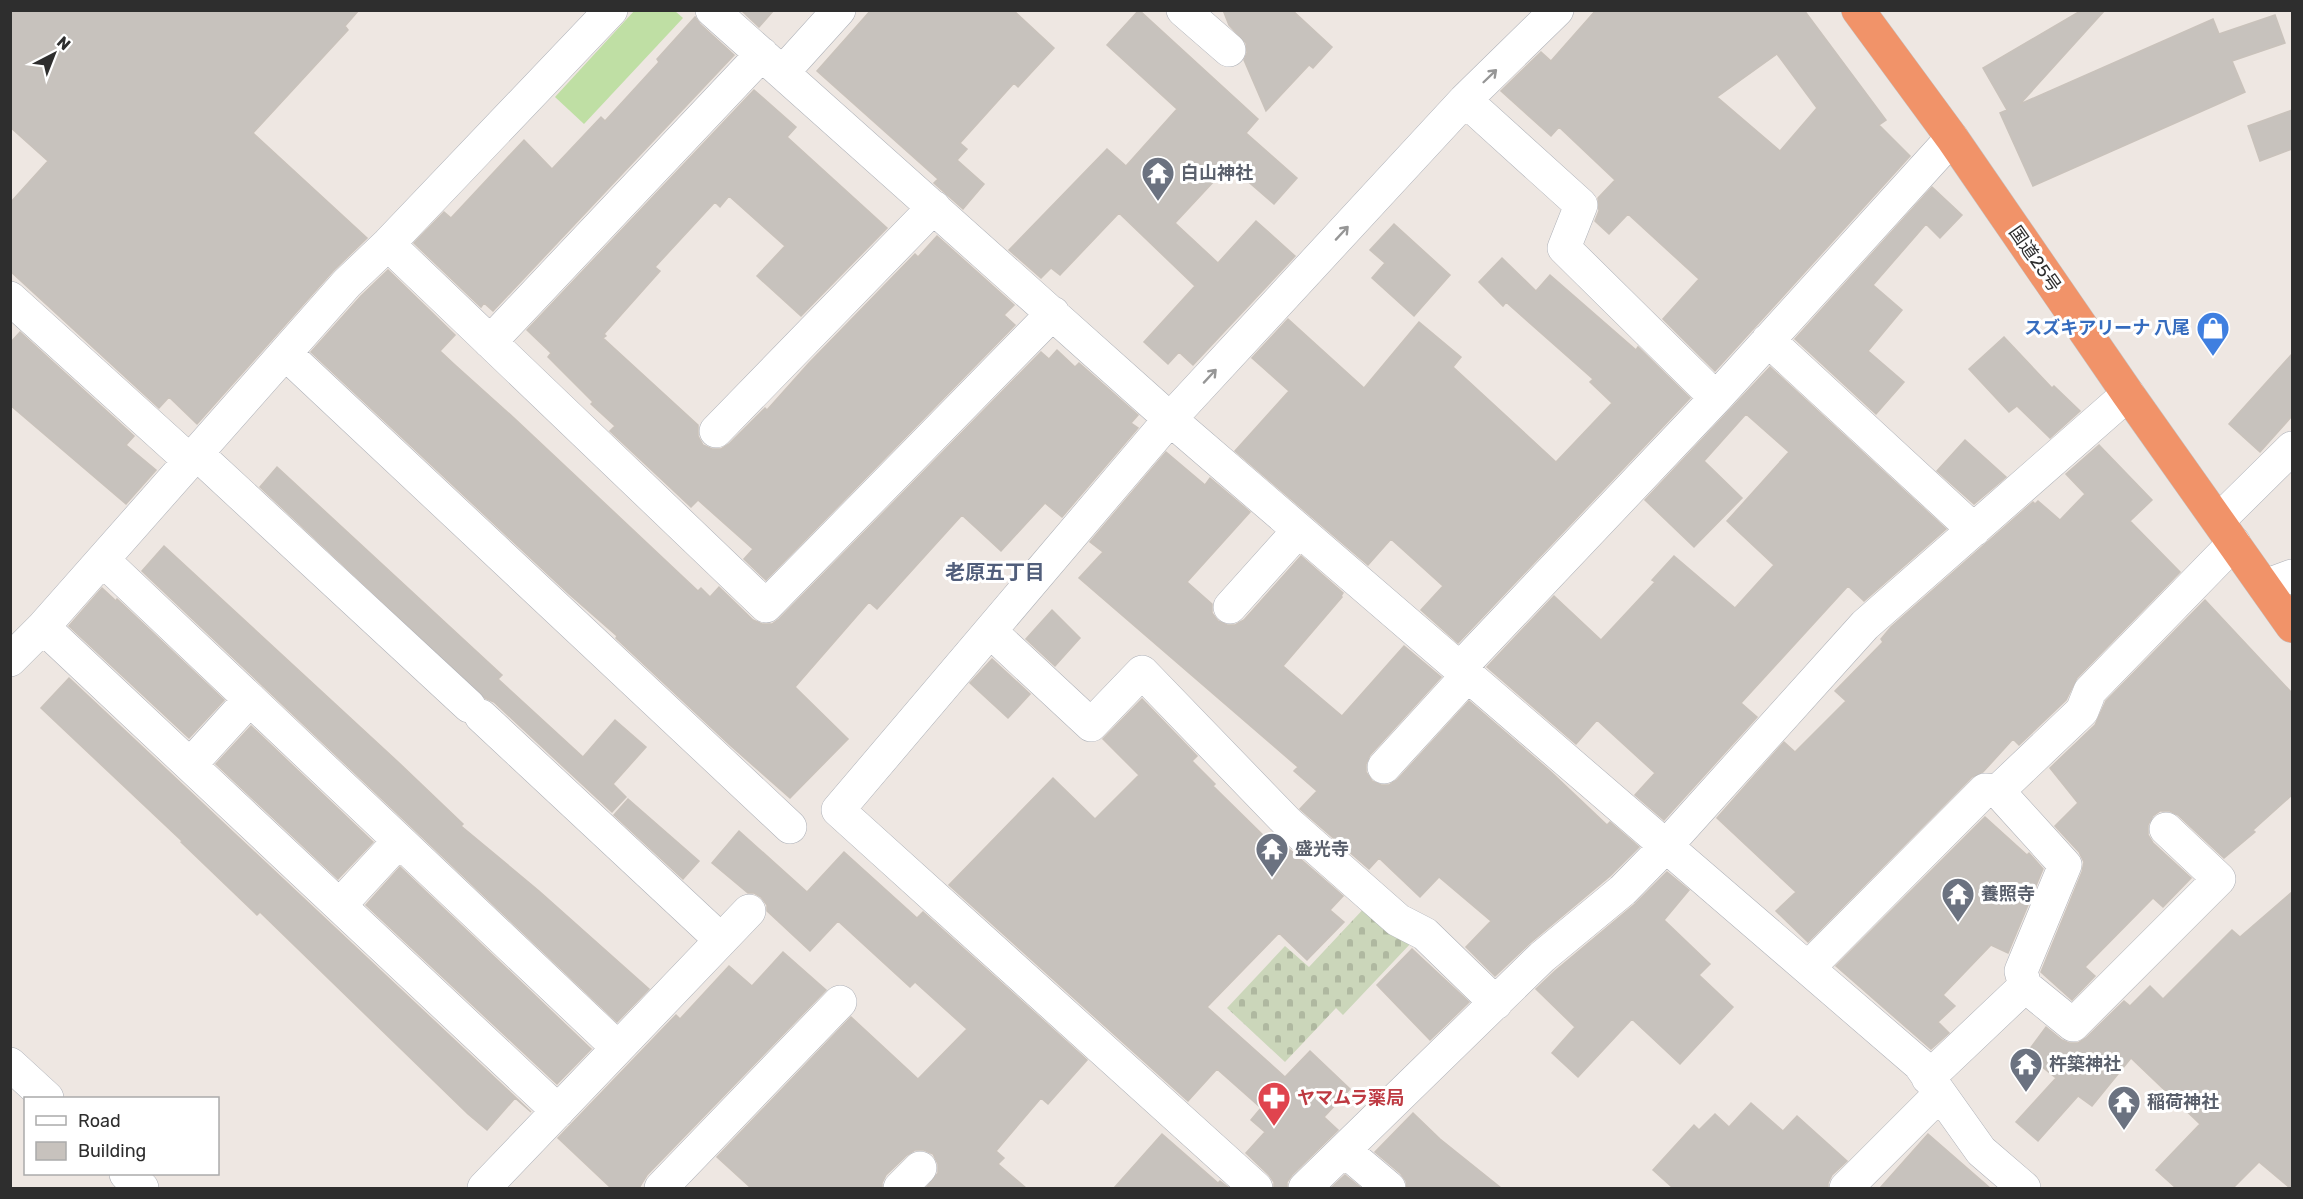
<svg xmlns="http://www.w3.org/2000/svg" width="2303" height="1199" font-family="Rubik,'Noto Sans JP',sans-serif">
<defs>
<pattern id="cemetery-stones" width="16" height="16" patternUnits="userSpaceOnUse" patternTransform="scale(1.5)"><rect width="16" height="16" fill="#cbd6ba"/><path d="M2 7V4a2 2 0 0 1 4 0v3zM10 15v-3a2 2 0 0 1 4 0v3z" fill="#afb8a0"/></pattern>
</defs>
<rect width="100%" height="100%" fill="#eee7e2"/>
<path fill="#bfdfa4" d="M635,10L675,11L683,18L584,124L555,97Z"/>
<path fill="url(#cemetery-stones)" d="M1368,904L1411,943L1343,1015L1336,1008L1285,1062L1227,1008L1285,946L1309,967Z"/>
<path fill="#c7c2bd" stroke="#c9c2bb" stroke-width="1.5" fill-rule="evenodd" d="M10,10H359L345,26L348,30L253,133L367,238L333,271L197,424L169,397L159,408L10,271V203L48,161L10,127Z
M741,10H774L759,27Z
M871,10H1013L1054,48L1018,87L1014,83L960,143L967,149L957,160L984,184L963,209L934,183L938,179L817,71Z
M1139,10L1258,119L1246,133L1297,178L1274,204L1229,165L1175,223L1218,263L1256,221L1295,256L1193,365L1179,352L1168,364L1144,342L1195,286L1119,213L1060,275L1051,268L1041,278L1009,250L1107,149L1126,166L1177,109L1107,45Z
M1223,10H1292L1332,47L1313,68L1309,65L1266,111L1244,60L1247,53L1246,43L1229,25Z
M1596,10H1804L1886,120L1879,125L1910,156L1715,371L1663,319L1699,279L1628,214L1609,234L1595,221L1599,211L1598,198L1615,180L1559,127L1551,136L1501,91L1541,52L1551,61ZM1777,54L1817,108L1780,151L1717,97Z
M2082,10H2105L2020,104L2213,19L2219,34L2275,15L2285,43L2232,61L2245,92L2033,186L2000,113L2007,110L1983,68Z
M695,17L700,24L734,55L493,311L484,303L481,307L414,243L444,212L451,218L524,140L552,169L601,117L605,121L659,62L657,59Z
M754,90L796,127L787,137L887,228L801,316L757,276L785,246L729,196L720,207L715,202L655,267L660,271L604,334L606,336L603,338L698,425V436L703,445L712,449H721L729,444L765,408L767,410L809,363L915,254L918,257L937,236L1014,305L1004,315L1015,325L766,580L744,559L753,549L698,500L691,507L610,431L615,426L591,404L593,402L548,357L551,353L527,330Z
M2292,110V149L2260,161L2248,126Z
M1932,187L1962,215L1940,238L1926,224L1873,285L1902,310L1868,351L1904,382L1876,414L1795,339Z
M1394,224L1450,275L1414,316L1372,278L1385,263L1370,250Z
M1502,258L1536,291L1550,275L1636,350L1638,347L1690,398L1458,643L1421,610L1443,586L1391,539L1368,565L1235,451L1289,391L1252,358L1288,319L1364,388L1419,322L1461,357L1453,367L1556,462L1612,403L1590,382L1593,379L1506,302L1503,306L1479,282Z
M388,270L455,335L440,351L455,365L514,418L698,591L701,588L710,597L719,587L753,620L762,624H772L779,619L1041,352L1049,359L1057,350L1075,367L1079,363L1138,415L1131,423L1138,428L1062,517L1045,503L1001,551L962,515L877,609L869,602L795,687L848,739L790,798L730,745L616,638L617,636L568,593L311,352L361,296Z
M20,332L134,436L126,445L156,470L126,504L10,405V343Z
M2004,337L2052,388L2054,386L2080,411L2050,438L2017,406L2009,412L1969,369Z
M2292,354V416L2260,452L2229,424Z
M1770,367L1946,529L1864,601L1848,586L1741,703L1757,717L1664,820L1635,795L1655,773L1597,720L1576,744L1487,667L1554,596L1601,640L1655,582L1652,580L1674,556L1735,608L1774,565L1727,521L1789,452L1746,414L1704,461L1742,498L1694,547L1645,500Z
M1965,440L2006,477L1974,504L1937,471Z
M2099,445L2152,500L2130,521L2180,572L2077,678L2066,700L2019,745L2013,739L1983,772L1972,777L1808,942L1776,911L1796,892L1717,818L1784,742L1795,752L1846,701L1835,691L1883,642L1881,639L1891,627L2033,502L2035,504L2038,501L2060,520L2085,494L2066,474Z
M1166,452L1205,485L1210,478L1250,512L1187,582L1212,604V613L1218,621L1227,625H1235L1244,620L1301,556L1343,593L1341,596L1342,597L1283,666L1342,716L1404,646L1441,677L1370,755L1366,764V772L1372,781L1381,785H1389L1397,780L1469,701L1551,772L1607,825L1610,822L1639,847L1610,876L1530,943L1495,976L1466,947L1491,921L1439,877L1420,897L1379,858L1369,869L1300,809L1317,791L1294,771L1298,767L1079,578L1103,552L1090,542Z
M277,467L502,675L498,679L583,757L615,720L646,747L613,784L626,797L612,812L494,702L485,698L260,487Z
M164,546L397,761L463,824L461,826L539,891L649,989L617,1022L142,571Z
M102,588L116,601L117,599L224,700L189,738L69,626Z
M2205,600L2292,693V795L2253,830L2255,832L2224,858L2178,815L2170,811H2160L2153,816L2148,825V835L2153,843L2191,878L2163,907L2153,898L2085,967L2095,976L2072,1000L2041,972L2082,872L2084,862L2079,852L2055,826L2078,803L2050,768L2095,725L2106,701Z
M1052,610L1080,638L1055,666L1026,639Z
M992,659L1030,694L1008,718L970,683Z
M69,678L531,1112L515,1098L487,1130L468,1114L260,912L257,915L181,842L182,841L41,708Z
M1142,699L1197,756L1192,761L1215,784L1213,786L1269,841L1274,836L1343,896L1330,910L1344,922L1307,960L1279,933L1207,1007L1285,1077L1310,1051L1350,1089L1324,1117L1338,1130L1292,1175L1287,1182V1188H1274V1182L1269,1175L1246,1153L1265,1132L1251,1120L1261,1108L1217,1069L1188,1101L949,885L1053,778L1095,819L1139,775L1103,739Z
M251,726L373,842L338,879L216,764Z
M628,799L699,861L683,879L614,815Z
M1985,817L2027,855L2029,853L2043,869L2008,953L1991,945L1943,995L1955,1006L1938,1022L1949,1033L1931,1049L1836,966Z
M739,831L807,892L844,852L917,918L923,912L1087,1060L1048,1104L1041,1098L996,1151L1004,1158L998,1164L1026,1188H926L938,1173V1164L933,1154L924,1150H915L907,1155L886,1175L882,1183V1188H751L717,1157L851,1017L918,1079L967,1029L915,982L910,987L838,921L810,951L767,911V905L761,897L754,893H748L712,863Z
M400,867L591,1049L557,1084L366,905Z
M1667,872L1689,890L1664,920L1710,964L1699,975L1733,1007L1680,1064L1632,1019L1578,1077L1552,1053L1575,1027L1536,989L1555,971L1635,904Z
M2292,892V1188H2290L2259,1162L2233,1188H2176L2156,1170L2200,1124L2131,1058L2092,1106L2078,1096L2038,1141L2016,1122L2056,1078L2026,1054L2046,1027L2062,1040L2069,1043H2078L2086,1038L2124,1001L2130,1006L2150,986L2163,999L2232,930L2240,937Z
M1412,949L1469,1002L1430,1040L1377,985Z
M783,952L826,990L647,1175L639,1188H611L558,1138L676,1015L680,1019L729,966L752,986Z
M1751,1103L1783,1131L1797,1116L1847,1161L1832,1175L1828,1183V1188H1673L1653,1170L1694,1125L1699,1130L1715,1114L1729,1127Z
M1413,1113L1440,1139L1501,1188H1407L1406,1181L1401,1174L1375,1152Z
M1162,1134L1218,1183L1220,1181L1229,1188H1114Z
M1928,1134L1990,1188H1880Z
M1345,1175L1361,1188H1331Z"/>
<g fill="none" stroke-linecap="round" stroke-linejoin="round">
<defs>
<path id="minor" d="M712,10L1170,419L1919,1064L1981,1151L2024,1188
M1183,10L1229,50
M783,72L839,10
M1465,100L1581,205L1564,248L1716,398
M388,244L766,606L1053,313
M10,298L190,461
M1768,340L1974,530
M490,342L762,54
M285,353L790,827
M716,431L934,207
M196,453L469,706
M2219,520L2292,448
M103,560L618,1048
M2265,586L2292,576
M1230,607L1299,530
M43,627L558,1111
M991,632L1091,725L1142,672L1288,823L1398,920L1425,934L1496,1003
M10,660L43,627L347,283L388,244L611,10
M1460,668L1716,398L1952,138
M481,716L721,940
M190,765L250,699
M1384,767L1468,675
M2166,829L2219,879L2073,1025L2025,986L2021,971L2065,865L1998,791L2082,711L2090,691L2234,543
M340,905L399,841
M1808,968L1985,790L1998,791
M10,1064L47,1098
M1928,1078L2025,986
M1344,1150L1389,1188
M126,1174L142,1188
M484,1188L749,911
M661,1188L840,1002
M900,1188L920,1168
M1256,1188L838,810L1170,419L1465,100L1557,10
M1305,1188L1542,957L1623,890L1666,846L1865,625L2128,394
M1846,1188L1940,1094"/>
<path id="highway" d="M1858,10L1952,138L2128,394L2292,626"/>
</defs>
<use href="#minor" stroke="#aeb1b8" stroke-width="34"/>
<use href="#highway" stroke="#c4c4c4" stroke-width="34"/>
<use href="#minor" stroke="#fff" stroke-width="33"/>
<use href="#highway" stroke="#f19369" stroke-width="33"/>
</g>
<defs><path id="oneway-shaft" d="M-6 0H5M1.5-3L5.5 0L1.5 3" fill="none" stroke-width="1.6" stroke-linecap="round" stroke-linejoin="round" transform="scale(1.5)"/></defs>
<g stroke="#969696">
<use href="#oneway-shaft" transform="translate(1490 76) rotate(-44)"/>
<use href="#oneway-shaft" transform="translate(1342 233) rotate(-47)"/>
<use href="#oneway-shaft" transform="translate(1210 376) rotate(-47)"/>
</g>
<defs>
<symbol id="temple-pin" viewBox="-11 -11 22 30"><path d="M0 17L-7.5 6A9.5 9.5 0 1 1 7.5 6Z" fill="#6b7280" stroke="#fff"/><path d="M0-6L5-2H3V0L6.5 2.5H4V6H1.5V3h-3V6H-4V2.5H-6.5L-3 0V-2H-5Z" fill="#fff"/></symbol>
<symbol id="shop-pin" viewBox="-11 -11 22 30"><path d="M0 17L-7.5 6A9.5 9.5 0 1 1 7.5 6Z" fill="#3f7fe0" stroke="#fff"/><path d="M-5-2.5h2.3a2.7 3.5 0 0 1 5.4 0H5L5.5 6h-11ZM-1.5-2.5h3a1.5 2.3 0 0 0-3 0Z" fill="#fff"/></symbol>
<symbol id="pharmacy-pin" viewBox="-11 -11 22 30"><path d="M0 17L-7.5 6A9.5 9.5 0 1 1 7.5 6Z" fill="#e0444e" stroke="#fff"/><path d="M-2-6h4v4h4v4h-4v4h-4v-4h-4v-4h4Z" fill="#fff"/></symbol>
</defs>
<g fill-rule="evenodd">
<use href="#temple-pin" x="1139" y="154" width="38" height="52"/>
<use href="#shop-pin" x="2194" y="309" width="38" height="52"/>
<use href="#temple-pin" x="1253" y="830" width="38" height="52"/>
<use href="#temple-pin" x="1939" y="875" width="38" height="52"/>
<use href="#temple-pin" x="2007" y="1045" width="38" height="52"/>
<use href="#pharmacy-pin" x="1255" y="1079" width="38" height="52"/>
<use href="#temple-pin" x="2105" y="1083" width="38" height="52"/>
</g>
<g text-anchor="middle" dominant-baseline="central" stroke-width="6" stroke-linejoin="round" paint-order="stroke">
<g font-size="18" font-weight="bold" fill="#5b616d" stroke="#fff" text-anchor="start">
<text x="1181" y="173">白山神社</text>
<text x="1295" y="849">盛光寺</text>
<text x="1981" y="894">養照寺</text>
<text x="2049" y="1064">杵築神社</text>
<text x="2147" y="1102">稲荷神社</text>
</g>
<g font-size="18" fill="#2e2e2e" stroke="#fff">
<text transform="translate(2035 259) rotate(55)">国道25号</text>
</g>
<g font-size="18" font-weight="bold" fill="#366cbe" stroke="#fff" text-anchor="end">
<text x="2190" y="328">スズキアリーナ 八尾</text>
</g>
<g font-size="18" font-weight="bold" fill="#be3a42" stroke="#fff" text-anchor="start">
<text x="1297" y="1098">ヤマムラ薬局</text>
</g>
<g font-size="20" font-weight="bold" fill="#515e7b" stroke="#fff">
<text x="995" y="572">老原五丁目</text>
</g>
</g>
<rect width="2303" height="1199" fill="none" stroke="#2e2e2e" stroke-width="24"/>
<rect x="24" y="1097" width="195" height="78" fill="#ffffff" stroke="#ababab" stroke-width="1.5"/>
<rect x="36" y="1116" width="30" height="9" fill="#ffffff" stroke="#ababab" stroke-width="1.5"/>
<text x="78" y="1127" font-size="18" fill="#2e2e2e">Road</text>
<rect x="36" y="1142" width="30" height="18" fill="#c7c2bd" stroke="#ababab" stroke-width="1.5"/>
<text x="78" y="1157" font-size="18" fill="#2e2e2e">Building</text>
<g transform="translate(54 54) rotate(42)" stroke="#ffffff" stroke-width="4.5" paint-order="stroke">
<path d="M0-4.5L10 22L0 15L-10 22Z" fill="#2e2e2e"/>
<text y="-9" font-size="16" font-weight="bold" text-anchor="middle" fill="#2e2e2e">N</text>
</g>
</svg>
